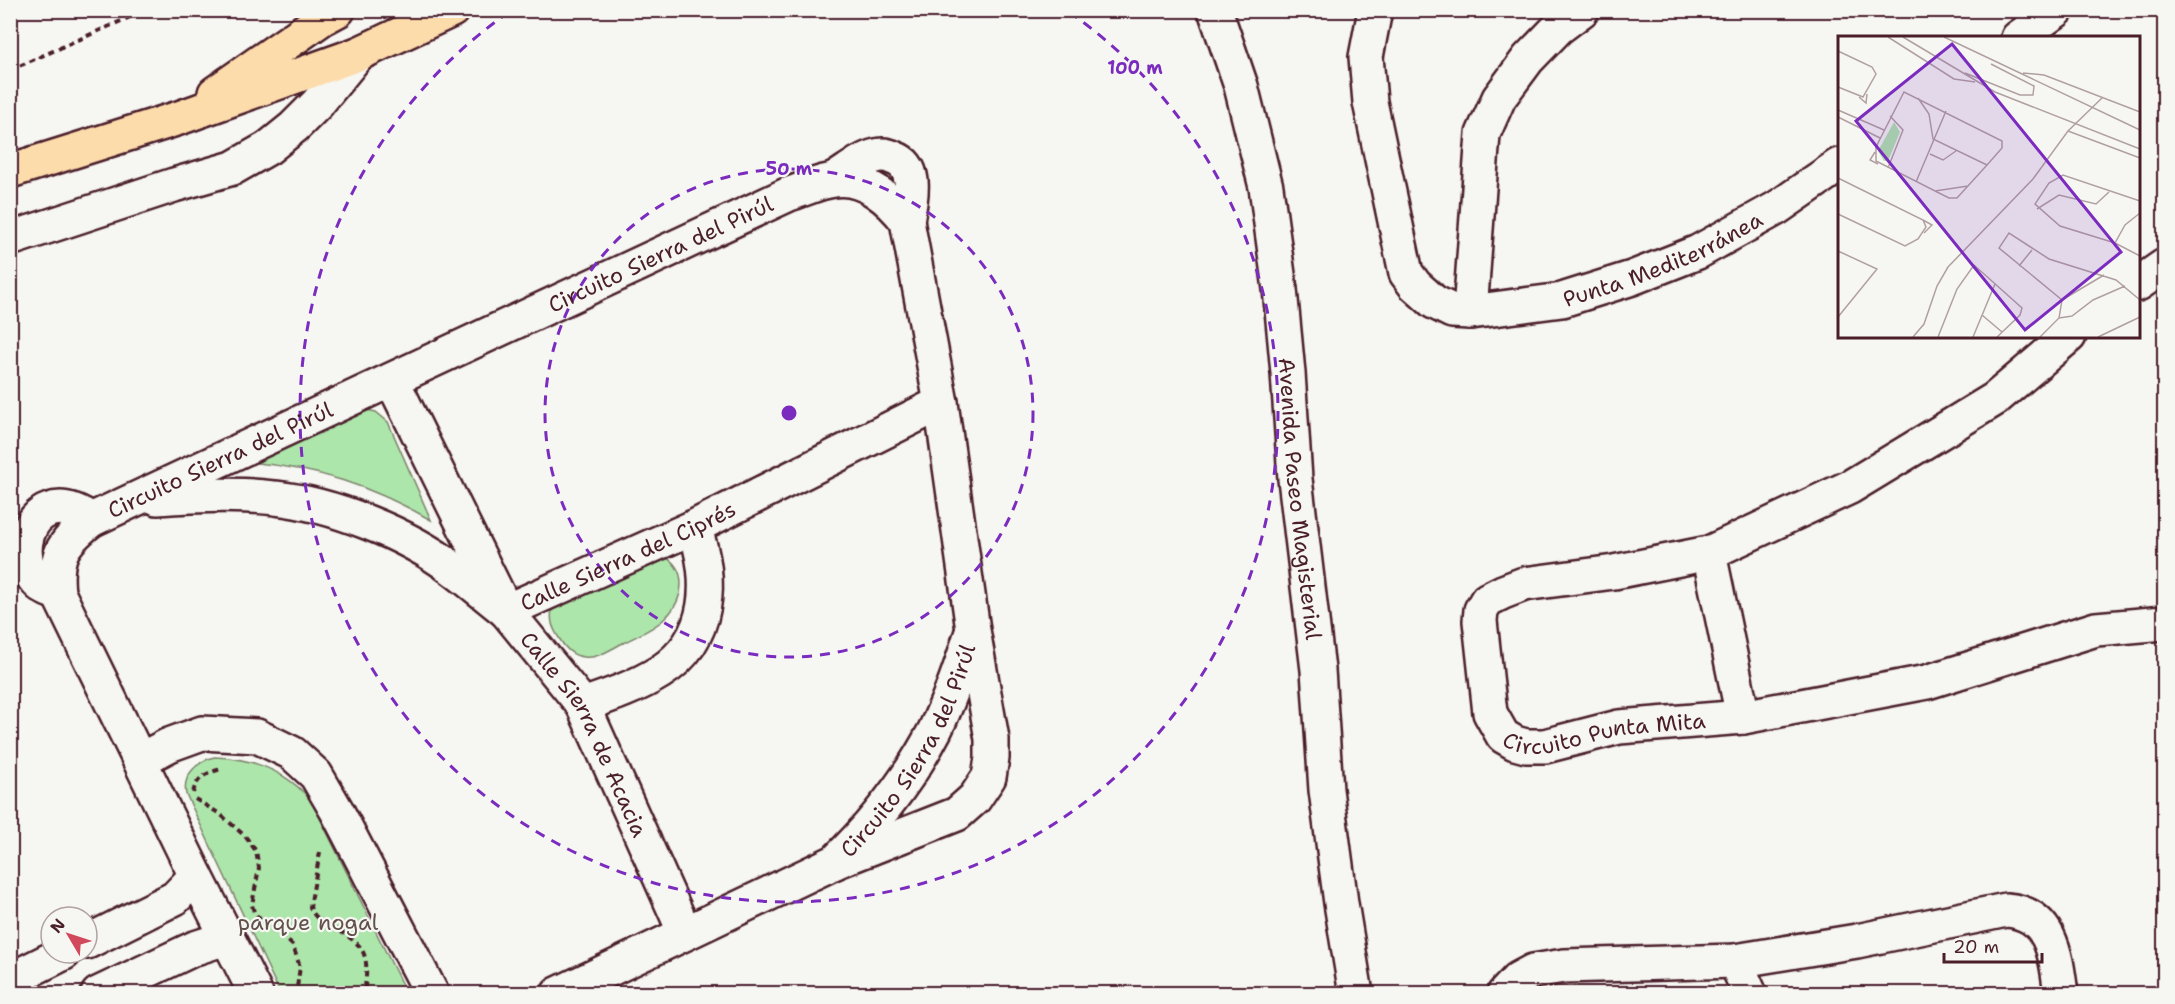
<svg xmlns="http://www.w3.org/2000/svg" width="2175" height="1004" font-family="'Shantell Sans',sans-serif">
<rect width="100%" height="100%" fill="#f6f6f2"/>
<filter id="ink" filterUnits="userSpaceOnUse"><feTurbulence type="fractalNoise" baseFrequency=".0167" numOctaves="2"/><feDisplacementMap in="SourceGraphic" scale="12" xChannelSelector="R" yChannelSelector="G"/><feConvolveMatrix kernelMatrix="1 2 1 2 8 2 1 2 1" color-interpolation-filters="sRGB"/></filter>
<g filter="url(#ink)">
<path fill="#ade6ab" stroke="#7c826b" stroke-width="1.5" d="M362,409L376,412L388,422L431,520C371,486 317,468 248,462Z
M662,555C690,569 684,601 663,620C652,630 636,636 623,643C611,649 597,659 584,657C572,656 565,648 559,638C552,627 550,621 552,608Z
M214,757C252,758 286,771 311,800L406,993H280L186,794C182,775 197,762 214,757Z"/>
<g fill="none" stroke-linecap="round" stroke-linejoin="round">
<defs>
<g id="minor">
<path id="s1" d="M1215,10L1241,86L1266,187L1280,289L1288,373L1295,479L1318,670L1326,790L1341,903L1356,994"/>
<path id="s2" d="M1375,10L1366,57L1370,102L1406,273L1415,285L1434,302L1452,311L1470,312L1562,300L1632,278L1698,252L1777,208L1839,165"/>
<path d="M2018,38L2057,10"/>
<path d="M835,179C847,172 862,159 876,156C882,154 888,155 894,158C920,167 910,201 907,221"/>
<path d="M10,239L174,185L233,168L268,148L294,127L317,104L358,54"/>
<path d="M2138,284L2164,266"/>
<path d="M1470,312L1483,134L1499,98L1528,59L1558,28L1582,10"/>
<path id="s3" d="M2069,336L1995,399L1850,487L1709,553L1614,572L1524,584L1503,592L1487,600L1481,610L1480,621L1490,713L1503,736L1515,743L1526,746H1545L1619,727L1743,717L1927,682L2096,629L2164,623"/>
<path id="s4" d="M392,380L506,611L583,705L685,933"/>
<path id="s5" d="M157,498C196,495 236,493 275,498C332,504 407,534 452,568C471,582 488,597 506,611L694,527L941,403"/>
<path d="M1709,553L1743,717"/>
<path d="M58,593C0,581 24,473 91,520"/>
<path d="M583,705C609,696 636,687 660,672C712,639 713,579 694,527"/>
<path d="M140,760L169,745L202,733L257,736L292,753L316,775L337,811L432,994"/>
<path d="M87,942L175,898L196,876"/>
<path d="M1735,961L1750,994"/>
<path d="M10,980L64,953"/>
<path d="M98,994L195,948L226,938"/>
<path id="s6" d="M256,994L196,876L58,593C54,556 62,543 91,520L789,194C803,190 820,181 835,180C864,176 890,199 907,221L941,403L973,630L992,739V758L989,777L975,798L957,814L835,862"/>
<path id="s7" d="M558,994L835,862C875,823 909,780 935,730C950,699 961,667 971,635"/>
<path d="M1504,994L1518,979L1533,971L1564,966L1735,961L1857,941L2006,910C2052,913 2056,956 2061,994"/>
</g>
<path id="major" d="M215,93L323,18L338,10
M10,171L179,118L358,54L452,10"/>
</defs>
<use href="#minor" stroke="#4a1f2b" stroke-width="38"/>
<use href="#major" stroke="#4a1f2b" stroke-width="38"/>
<path stroke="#4a1f2b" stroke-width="4" stroke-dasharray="6 4.5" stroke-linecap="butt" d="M10,70L146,10
M193,793C196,778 206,773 221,769
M195,799L220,814L245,836L256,851L259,868L252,905L254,912L263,923L284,937L293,946L300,967L296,994
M320,852L310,907C314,917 321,922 330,926C366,945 370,952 364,994"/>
<use href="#minor" stroke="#f6f6f2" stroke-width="33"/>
<use href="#major" stroke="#fddcac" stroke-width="33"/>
</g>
</g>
<g fill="none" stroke="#7b2cbf" stroke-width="3" stroke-dasharray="10 8">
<circle cx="789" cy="413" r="244"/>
<path d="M1069 12A489 489 0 1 1 509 12"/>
</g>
<g text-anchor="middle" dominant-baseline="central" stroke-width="4.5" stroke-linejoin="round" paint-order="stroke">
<g font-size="22" fill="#4a1f2b" stroke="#f6f6f2">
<text stroke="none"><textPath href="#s6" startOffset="1161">Circuito Sierra del Pirúl</textPath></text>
<text stroke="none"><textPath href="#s2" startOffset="548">Punta Mediterránea</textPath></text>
<text stroke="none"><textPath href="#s6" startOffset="675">Circuito Sierra del Pirúl</textPath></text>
<text stroke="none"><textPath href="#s1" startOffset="498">Avenida Paseo Magisterial</textPath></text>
<text stroke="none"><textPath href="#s5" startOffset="513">Calle Sierra del Ciprés</textPath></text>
<text stroke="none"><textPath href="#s3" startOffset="897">Circuito Punta Mita</textPath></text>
<text stroke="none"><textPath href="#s4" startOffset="405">Calle Sierra de Acacia</textPath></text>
<text stroke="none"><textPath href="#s7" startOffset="442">Circuito Sierra del Pirúl</textPath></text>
</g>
<g font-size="22" fill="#63514b" stroke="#f6f6f2">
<text x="308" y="922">parque nogal</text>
</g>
</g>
<g transform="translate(1838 36)">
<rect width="302" height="302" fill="#f6f6f2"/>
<path d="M56,86L62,96L50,125H46L40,115Z" fill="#ade6ab"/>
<path fill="none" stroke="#b1a0a2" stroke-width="1.5" d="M50,1L116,43L137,46M65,1L157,56L302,113M106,1L302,94M0,15L34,31L38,38L25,61L0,51M127,37L182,59H195L196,50L153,28M185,37L206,39L302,76M21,61L28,67L29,58M80,62L91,78L95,103L149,129M0,74L46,94M0,81L42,102M230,95L302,122M37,116L32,124L40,128M92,118L105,124L118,115M50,132L65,94L52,80M0,142L85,184L88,191L80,203L67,210L0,178M78,146L108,75M97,155L111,162H119L149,129L164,112V105L66,56L38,111V125L97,155L130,150M302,165L225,139L211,147L197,168L222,190L277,207L302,220M199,173L221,159L258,168L271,156M85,184L94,189L86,197M277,207L287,189L302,177M0,215L39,233L0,281M181,230L194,214M224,264L266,239M144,279L164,296M221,282L234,280L255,264L287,250M75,301L86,288L99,250L110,231L195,143L230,95L264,62M100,301L119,253L136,229L184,272L182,279L159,301M135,301L157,248M202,301L221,282L224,264L161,212L171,197L211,223L278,244L302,264M260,301L302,281"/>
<path fill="#7b2cbf" fill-opacity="0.15" stroke="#7b2cbf" stroke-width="3" d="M114,8L283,216L187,294L18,85Z"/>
<rect width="302" height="302" fill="none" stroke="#4a1f2b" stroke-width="3"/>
</g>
<circle cx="789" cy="413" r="9" fill="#7b2cbf" stroke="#f6f6f2" stroke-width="3"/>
<g font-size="18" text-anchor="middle" font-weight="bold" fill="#7b2cbf" stroke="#f6f6f2" stroke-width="4.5" stroke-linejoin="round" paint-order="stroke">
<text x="1135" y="74">100 m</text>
<text x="789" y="175">50 m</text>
</g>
<rect width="2175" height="1004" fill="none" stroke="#f6f6f2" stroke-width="36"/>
<rect x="18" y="18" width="2139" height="968" fill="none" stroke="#4a1f2b" stroke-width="2" filter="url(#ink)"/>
<g transform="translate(69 935) rotate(309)"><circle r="28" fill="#f6f6f2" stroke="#b1a0a2" stroke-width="1.5"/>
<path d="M0-4.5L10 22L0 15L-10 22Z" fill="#d1495b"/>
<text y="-9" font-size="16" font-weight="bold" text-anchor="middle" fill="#4a1f2b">N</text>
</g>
<path d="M1944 953v9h98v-9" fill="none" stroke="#4a1f2b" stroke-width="3"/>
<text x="1953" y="953" font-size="18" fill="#4a1f2b" stroke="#f6f6f2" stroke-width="4.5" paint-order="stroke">20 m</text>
</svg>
